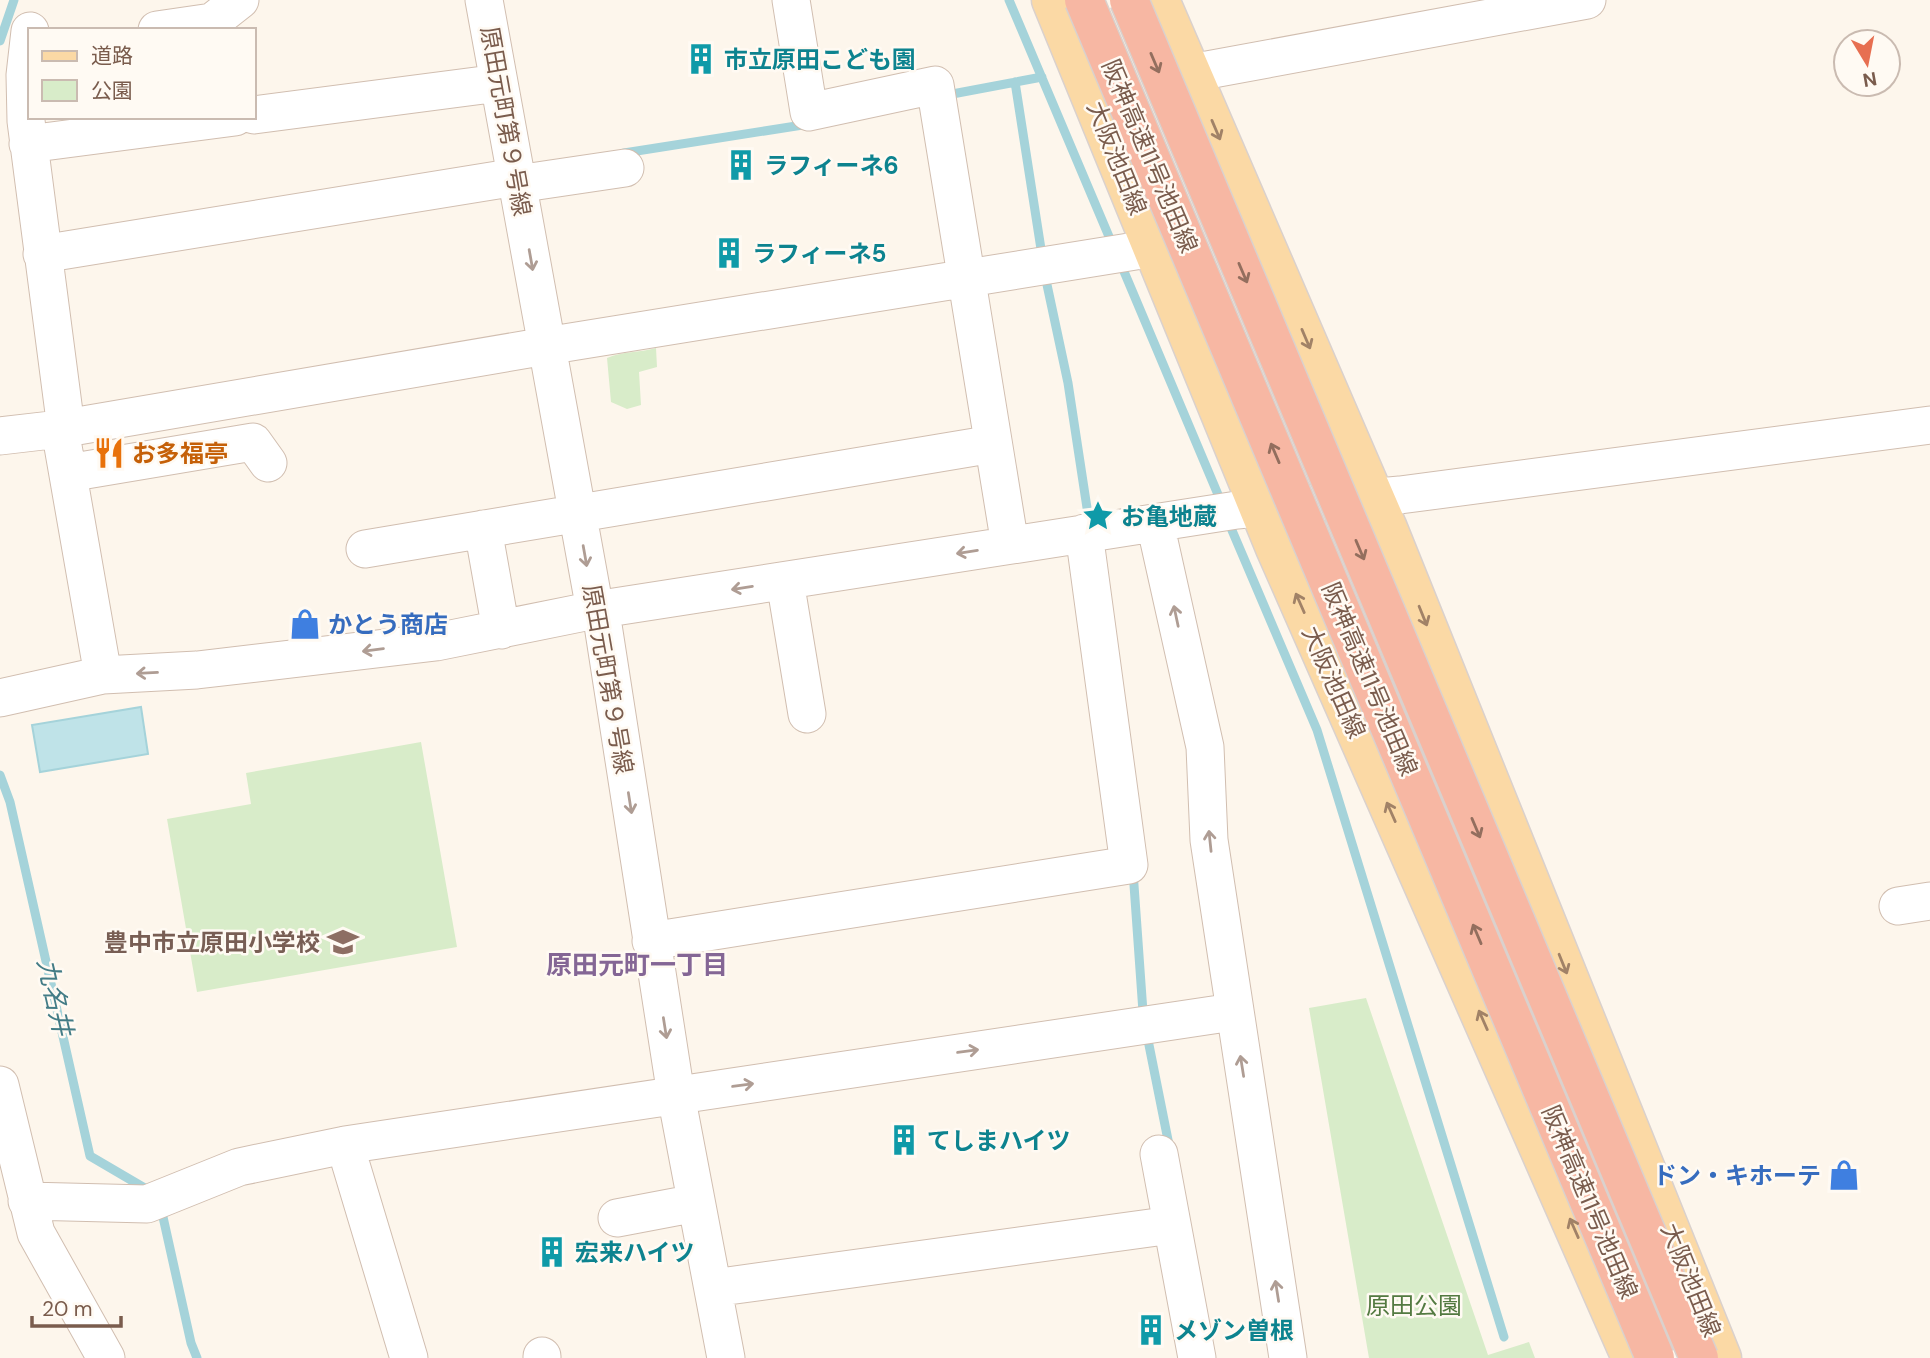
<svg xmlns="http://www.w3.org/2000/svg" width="1930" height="1358" font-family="'DM Sans','Noto Sans JP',sans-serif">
<rect width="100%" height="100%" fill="#fdf6ec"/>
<path fill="#d8ecc9" d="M656,348L657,367L639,372L641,405L627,409L611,402L607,358C623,351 639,353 656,348Z
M421,742L457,947L197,992L167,819L251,804L246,773Z
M1366,998L1488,1355L1529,1342L1535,1358H1369L1309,1008Z"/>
<path fill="#bfe3e8" stroke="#a5d3da" stroke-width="2" d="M141,707L148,754L40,772L32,725Z"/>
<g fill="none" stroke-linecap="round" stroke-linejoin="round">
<path stroke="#a5d3da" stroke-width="9" d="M1009,0L1113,246
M0,41L14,0
M1015,82L1041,249
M947,95L1042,77
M624,153L809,124
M1120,262L1222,504
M1046,280L1068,383L1089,521
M1228,521L1317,730L1504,1337
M0,775L10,802L90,1156L148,1190
M1133,871L1143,1012
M1147,1035L1170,1150
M161,1208L191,1343L197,1358"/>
<defs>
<path id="minor" d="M484,0L595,610L603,625L676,1095L726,1358
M791,0L809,112L935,85L1010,545
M157,30L212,22L240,0
M30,31L25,75L26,121L66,428
M1191,73L1587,0
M254,115L499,83
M28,144L235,117
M517,184L625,168
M42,254L516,177
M60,429L103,675
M0,436L60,429L546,346L1154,248
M68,473L253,442L268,463
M1155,523L1205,747L1209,840L1288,1358
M483,529L501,630
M365,549L993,444
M785,581L807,714
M0,698L103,675L197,670L436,642L595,610L1237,510L1400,495L1930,425
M1898,906L1930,901
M651,941L1129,865L1084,533
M0,1085L36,1233L106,1358
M345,1145L409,1358
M1159,1154L1197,1358
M27,1201L147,1204L239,1167L345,1145L1233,1012
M617,1218L696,1203
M713,1288L1172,1225
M542,1356V1358"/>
<path id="major" d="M1051,0L1275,548L1631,1358
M1160,0L1387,526L1722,1358"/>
</defs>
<use href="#minor" stroke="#d1beb0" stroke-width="39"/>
<use href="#major" stroke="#dad1cd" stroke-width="41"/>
<use href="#minor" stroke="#fff" stroke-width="37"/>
<use href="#major" stroke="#fbd9a5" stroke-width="38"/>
<defs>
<path id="highway-bridge" d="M1084,0L1655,1358
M1129,0L1699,1358"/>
</defs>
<use href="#highway-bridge" stroke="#dad1cd" stroke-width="41" stroke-linecap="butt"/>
<use href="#highway-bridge" stroke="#f7b7a3" stroke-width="38"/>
</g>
<defs><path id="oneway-shaft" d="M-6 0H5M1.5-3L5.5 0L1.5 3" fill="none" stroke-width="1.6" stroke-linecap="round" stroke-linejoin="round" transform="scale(1.75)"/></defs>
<g stroke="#936e5e">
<use href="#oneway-shaft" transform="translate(1155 63) rotate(67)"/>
<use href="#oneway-shaft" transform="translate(1243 273) rotate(67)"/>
<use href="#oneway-shaft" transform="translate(1275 453) rotate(-113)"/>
<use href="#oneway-shaft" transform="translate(1360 550) rotate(67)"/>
<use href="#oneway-shaft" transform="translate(1476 828) rotate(67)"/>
<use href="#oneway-shaft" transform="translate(1477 934) rotate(-113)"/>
</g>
<g stroke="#a18267">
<use href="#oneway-shaft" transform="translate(1216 130) rotate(67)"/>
<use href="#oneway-shaft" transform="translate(1306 339) rotate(67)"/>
<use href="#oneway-shaft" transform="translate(1300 603) rotate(-114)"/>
<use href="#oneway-shaft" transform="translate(1423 616) rotate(68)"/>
<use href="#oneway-shaft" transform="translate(1391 812) rotate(-114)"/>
<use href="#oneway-shaft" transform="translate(1563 964) rotate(68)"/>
<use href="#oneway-shaft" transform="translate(1483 1020) rotate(-114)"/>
<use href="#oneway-shaft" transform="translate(1574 1228) rotate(-114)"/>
</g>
<g stroke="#af9d94">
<use href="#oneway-shaft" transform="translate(531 260) rotate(80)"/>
<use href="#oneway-shaft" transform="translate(967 552) rotate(171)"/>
<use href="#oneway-shaft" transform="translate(585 556) rotate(80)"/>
<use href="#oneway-shaft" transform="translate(742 588) rotate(171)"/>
<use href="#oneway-shaft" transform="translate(1176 616) rotate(-102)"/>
<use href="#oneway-shaft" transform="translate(373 650) rotate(173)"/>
<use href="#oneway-shaft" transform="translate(147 673) rotate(177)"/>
<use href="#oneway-shaft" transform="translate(630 803) rotate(81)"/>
<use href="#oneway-shaft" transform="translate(1210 841) rotate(-96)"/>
<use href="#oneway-shaft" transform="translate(665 1028) rotate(81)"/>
<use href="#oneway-shaft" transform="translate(968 1051) rotate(-8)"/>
<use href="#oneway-shaft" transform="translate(1242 1066) rotate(-99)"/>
<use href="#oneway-shaft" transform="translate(743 1085) rotate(-8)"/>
<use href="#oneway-shaft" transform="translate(1277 1291) rotate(-99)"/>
</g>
<defs>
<symbol id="building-bare" viewBox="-9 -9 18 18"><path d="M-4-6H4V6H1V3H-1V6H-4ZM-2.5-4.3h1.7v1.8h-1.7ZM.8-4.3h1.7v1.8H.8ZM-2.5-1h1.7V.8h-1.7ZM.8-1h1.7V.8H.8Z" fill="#0f9aa8" stroke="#fffaf3" stroke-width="2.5" paint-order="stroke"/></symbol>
<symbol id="restaurant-bare" viewBox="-9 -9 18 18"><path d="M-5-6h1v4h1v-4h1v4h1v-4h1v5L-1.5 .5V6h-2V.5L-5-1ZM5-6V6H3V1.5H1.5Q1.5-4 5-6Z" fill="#e8710a" stroke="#fffaf3" stroke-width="2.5" paint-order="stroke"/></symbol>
<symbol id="sight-bare" viewBox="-9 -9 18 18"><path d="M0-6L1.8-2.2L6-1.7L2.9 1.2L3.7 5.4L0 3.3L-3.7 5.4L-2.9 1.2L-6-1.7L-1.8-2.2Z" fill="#0f9aa8" stroke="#fffaf3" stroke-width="2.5" paint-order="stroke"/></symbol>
<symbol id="shop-bare" viewBox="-9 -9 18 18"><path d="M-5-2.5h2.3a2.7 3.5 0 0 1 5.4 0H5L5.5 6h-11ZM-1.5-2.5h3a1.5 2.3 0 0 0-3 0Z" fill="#3f7fe0" stroke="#fffaf3" stroke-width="2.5" paint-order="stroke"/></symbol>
<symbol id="school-bare" viewBox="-9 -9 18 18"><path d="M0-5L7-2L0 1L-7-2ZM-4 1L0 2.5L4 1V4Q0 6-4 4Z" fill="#8d6e63" stroke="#fffaf3" stroke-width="2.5" paint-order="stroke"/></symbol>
</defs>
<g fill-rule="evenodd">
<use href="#building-bare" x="679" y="37" width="44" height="44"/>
<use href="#building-bare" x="719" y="143" width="44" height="44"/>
<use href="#building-bare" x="707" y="231" width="44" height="44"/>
<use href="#restaurant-bare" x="87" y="431" width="44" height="44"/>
<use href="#sight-bare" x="1076" y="494" width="44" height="44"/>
<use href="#shop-bare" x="283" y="602" width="44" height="44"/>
<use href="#school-bare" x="321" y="920" width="44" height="44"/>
<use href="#building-bare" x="882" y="1118" width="44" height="44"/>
<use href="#shop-bare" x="1822" y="1153" width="44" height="44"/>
<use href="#building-bare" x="530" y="1230" width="44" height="44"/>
<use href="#building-bare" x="1129" y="1308" width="44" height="44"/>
</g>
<g text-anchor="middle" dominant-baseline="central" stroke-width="5" stroke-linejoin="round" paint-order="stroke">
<g font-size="24" font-weight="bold" fill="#0d838f" stroke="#fffaf3" text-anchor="start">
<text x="724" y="59">市立原田こども園</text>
<text x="764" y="165">ラフィーネ6</text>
<text x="752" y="253">ラフィーネ5</text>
<text x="1121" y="516">お亀地蔵</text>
<text x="927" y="1140">てしまハイツ</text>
<text x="575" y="1252">宏来ハイツ</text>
<text x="1174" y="1330">メゾン曽根</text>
</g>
<g font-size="24" fill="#7a5c4d" stroke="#fffaf3">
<text transform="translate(506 121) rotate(80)">原田元町第９号線</text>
<text transform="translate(1150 156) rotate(67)">阪神高速11号池田線</text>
<text transform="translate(1117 158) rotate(68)">大阪池田線</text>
<text transform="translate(608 679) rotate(80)">原田元町第９号線</text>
<text transform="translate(1370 679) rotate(67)">阪神高速11号池田線</text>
<text transform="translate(1334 682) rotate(66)">大阪池田線</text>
<text transform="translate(1590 1202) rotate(67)">阪神高速11号池田線</text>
<text transform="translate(1691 1280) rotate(68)">大阪池田線</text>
</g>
<g font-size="24" font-weight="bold" fill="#c56008" stroke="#fffaf3" text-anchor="start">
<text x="132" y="453">お多福亭</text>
</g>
<g font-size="24" font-weight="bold" fill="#366cbe" stroke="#fffaf3" text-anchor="start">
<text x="328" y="624">かとう商店</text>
<text x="1821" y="1175" text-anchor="end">ドン・キホーテ</text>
</g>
<g font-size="24" font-weight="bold" fill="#785e54" stroke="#fffaf3" text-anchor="end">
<text x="320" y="942">豊中市立原田小学校</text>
</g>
<g font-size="24" fill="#537a41" stroke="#fffaf3">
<text x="1414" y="1305">原田公園</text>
</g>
<g font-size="26" font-weight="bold" fill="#846695" stroke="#fffaf3">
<text x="637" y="965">原田元町一丁目</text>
</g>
<g font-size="26" font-style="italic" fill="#437c86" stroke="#fffaf3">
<text transform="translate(55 997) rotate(77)">九名井</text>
</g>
</g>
<rect x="28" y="28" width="228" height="91" fill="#fffaf3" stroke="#cabbb1" stroke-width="2"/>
<rect x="42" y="51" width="35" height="10" fill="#fbd9a5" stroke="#cabbb1" stroke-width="2"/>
<text x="91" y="63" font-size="21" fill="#7a5c4d">道路</text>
<rect x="42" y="80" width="35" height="21" fill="#d8ecc9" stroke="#cabbb1" stroke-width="2"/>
<text x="91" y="98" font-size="21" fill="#7a5c4d">公園</text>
<g transform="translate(1867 63) rotate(170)"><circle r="33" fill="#fffaf3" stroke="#cabbb1" stroke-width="2"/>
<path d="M0-5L12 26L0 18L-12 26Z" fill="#e76f51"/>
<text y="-10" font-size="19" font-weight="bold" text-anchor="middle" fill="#7a5c4d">N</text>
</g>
<path d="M32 1316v10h89v-10" fill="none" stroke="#7a5c4d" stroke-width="3.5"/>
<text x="42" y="1316" font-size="21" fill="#7a5c4d" stroke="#fffaf3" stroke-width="5" paint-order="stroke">20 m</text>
</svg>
